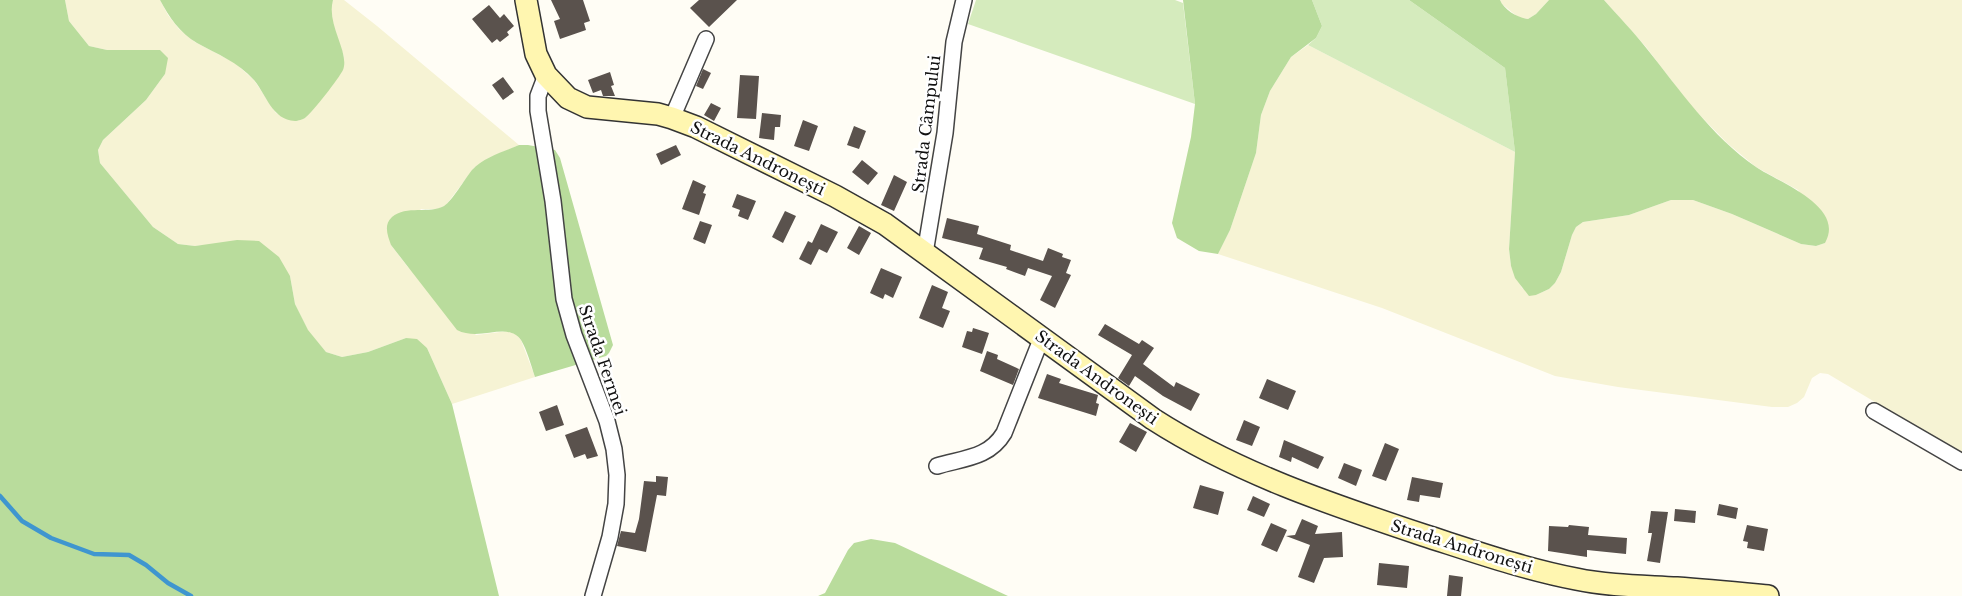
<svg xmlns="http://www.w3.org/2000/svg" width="1962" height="596" font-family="'Libre Baskerville',serif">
<rect width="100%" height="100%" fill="#fffdf5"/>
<path fill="#f6f3d4" d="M65,0H160L168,15L179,29L195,42L235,63L254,80L276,113L296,121L305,118L335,81L344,57L331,19L330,9L333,0H344L377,26L519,145L489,158L474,168L446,205L438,209H421L391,245L407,266L476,335L508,331L515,333L521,340L535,377L452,404L427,348L406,338L368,352L342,357L326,352L308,331L295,304L290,276L216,244L195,246L178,244L153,227L100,163L98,150L103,140L146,100L165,74L138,50H107L89,46L69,21Z
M1500,0H1549L1536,14L1528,19L1519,18L1502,4Z
M1604,0H1962V454L1828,374L1820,373L1812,378L1804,397L1797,403L1788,407H1772L1618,387L1555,376L1382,308L1218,254L1230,230L1256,153L1261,115L1270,91L1291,57L1308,45L1515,152L1509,249L1511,266L1522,288L1536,295L1549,289L1555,283L1561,272L1572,235L1576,227L1583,222L1629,215L1671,200H1693L1732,214L1801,244L1816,246L1825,243L1798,190L1756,167L1727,143L1690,105L1646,47Z"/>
<path fill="#d5ebbd" d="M976,0H1175L1183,3L1195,104L968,24Z
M1312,0H1409L1505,68L1515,152L1308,45L1316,38L1322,26Z"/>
<path fill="#b9dc9c" d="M0,0H65L69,21L89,46L107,50H160L168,58L165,74L146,100L103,140L98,150L100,163L153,227L178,244L195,246L237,240L259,241L279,257L290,276L295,304L308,330L326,352L342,357L368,352L406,338L417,339L427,348L452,404L499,596H0Z
M160,0H333C326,25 350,52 343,70C339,78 313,112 305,118C303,119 298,121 295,121C272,120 266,94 254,80C238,62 217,54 197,43C180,33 169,17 160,0Z
M1183,0H1312L1322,26L1316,38L1291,57L1270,91L1261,115L1256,153L1230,230L1218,254L1199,251L1177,238L1172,223L1191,137L1195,104Z
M1409,0H1500C1504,10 1518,18 1528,19L1536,14L1549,0H1604C1618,16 1634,32 1647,49C1680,90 1711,136 1756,167C1778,182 1846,206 1825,243L1816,246L1801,244L1732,214L1693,200H1671L1629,215L1583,222L1576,227L1572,235L1561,272L1555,283L1549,289L1536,295L1529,296L1515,278L1511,266L1509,249L1515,152L1505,68Z
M519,145H528L555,150L560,158L613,345L609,353L606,356L535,377C531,365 527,350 521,340C508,321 480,342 457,330L391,245C388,236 383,225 392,217C406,205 430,214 444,206C453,200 464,180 472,170C484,157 503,152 519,145Z
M871,539L895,543L1008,596H818L825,593L848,550L854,543Z"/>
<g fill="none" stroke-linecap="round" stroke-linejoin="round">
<path stroke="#3f96cf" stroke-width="4.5" d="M0,496L22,521L51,538L94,554L129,555L146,565L168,583L191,596"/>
</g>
<path fill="#5a524d" d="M551,0H583L590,21L584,23L586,30L560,39L554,21L560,19Z
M699,0H737L709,27L690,8Z
M489,5L500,18L504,14L514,26L507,32L509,35L500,42L497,39L492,43L472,19Z
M703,69L711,73L703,89L696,86Z
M610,72L614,85L611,86L615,96H603L601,90L593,93L588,80Z
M740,75L759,76L756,119L737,118Z
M503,77L514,92L503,100L492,85Z
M711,103L721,108L714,121L704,115Z
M762,113L781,115L780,127H775L774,140L759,138Z
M803,120L818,126L809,151L794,146Z
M854,126L866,131L859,149L847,145Z
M676,145L681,155L661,165L656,154Z
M862,160L878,173L868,185L852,172Z
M894,175L907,182L894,211L881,205Z
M693,180L706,186L703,193L706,194L699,215L682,209Z
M737,194L756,201L748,220L738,216L740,210L732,207Z
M785,211L796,216L783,243L772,237Z
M947,218L979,226L977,234L1011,245L1010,250L1043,261L1048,248L1063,254L1062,257L1071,260L1066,273L1071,275L1055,308L1040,300L1052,276L1028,268L1025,276L1006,269L1007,267L979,259L983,248L942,238Z
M700,221L712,225L705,244L693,239Z
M821,224L838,232L827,253L819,249L811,265L799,259L808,241L812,243Z
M859,226L871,233L859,255L847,248Z
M881,268L902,277L893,298L885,294L883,299L870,293Z
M932,285L948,292L942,308L950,311L943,328L919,318Z
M1105,324L1139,344L1142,340L1154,348L1143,364L1174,387L1176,382L1200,394L1191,411L1163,396L1135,376L1129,386L1118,378L1132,355L1098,335Z
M973,328L989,333L982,354L962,347L967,331L972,332Z
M987,351L998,355L997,359L1019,369L1013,385L980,371Z
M1047,374L1061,379L1059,383L1098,395L1096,403L1099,404L1096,416L1038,398Z
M1267,379L1296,391L1288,410L1259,398Z
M557,405L564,425L546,431L539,412Z
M1244,420L1260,427L1252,446L1236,440Z
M1130,423L1147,432L1136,452L1119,442Z
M587,427L598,456L587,459L585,454L574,458L565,435Z
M1284,440L1324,457L1318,469L1292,457L1291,462L1279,457Z
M1385,443L1399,449L1386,481L1372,476Z
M1344,463L1362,470L1356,486L1338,478Z
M656,476L668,477L666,496L657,495L646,552L617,546L621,531L635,533L639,519L644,481L656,482Z
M1412,477L1443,483L1440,498L1420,495L1419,502L1407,500Z
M1200,485L1224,492L1218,515L1193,508Z
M1253,496L1270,504L1264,517L1247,510Z
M1719,504L1738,508L1736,519L1717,515Z
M1675,509L1696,511L1695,523L1674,521Z
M1651,511L1668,512L1660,563L1647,561L1652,533H1648Z
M1302,519L1318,526L1315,534L1342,532L1343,557L1324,558L1314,583L1298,577L1310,545L1286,536L1295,535Z
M1271,523L1287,530L1277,552L1261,545Z
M1569,525L1589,527L1588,535L1627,538L1626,554L1587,550V557L1548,551L1549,526L1568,527Z
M1747,525L1768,529L1764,551L1747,548L1748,542L1743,541Z
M1379,563L1409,566L1407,588L1377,585Z
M1449,575L1463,577L1461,596H1447Z"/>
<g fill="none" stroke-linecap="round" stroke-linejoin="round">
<defs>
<path id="street" d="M546,75L538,96V111L553,201L564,299L574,335L607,421L614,449L617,475L616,504L610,537L593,596
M672,118L706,39
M925,253L945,133L954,42L964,0
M1874,411L1962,462
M937,466C964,458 989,458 1004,433L1042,337"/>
<path id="secondary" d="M526,0L536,54L546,75L568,98L587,107L658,114L672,118L696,127L835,196L885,224L1153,419C1237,473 1330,504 1423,535C1473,551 1524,569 1576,579C1609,586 1643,586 1677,588C1707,590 1737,593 1768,596"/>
</defs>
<use href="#street" stroke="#444" stroke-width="18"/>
<use href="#secondary" stroke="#333" stroke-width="24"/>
<use href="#street" stroke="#fff" stroke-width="15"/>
<use href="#secondary" stroke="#fff6b0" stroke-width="21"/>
</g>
<g text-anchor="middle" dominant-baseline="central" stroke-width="5" stroke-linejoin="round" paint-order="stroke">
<g font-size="16" fill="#111" stroke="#fff">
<text transform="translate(926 124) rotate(-83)">Strada Câmpului</text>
<text transform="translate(758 158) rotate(26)">Strada Andronești</text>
<text transform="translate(603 360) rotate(71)">Strada Fermei</text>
<text transform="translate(1097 377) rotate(36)">Strada Andronești</text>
<text transform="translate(1462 546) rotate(17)">Strada Andronești</text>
</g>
</g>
</svg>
